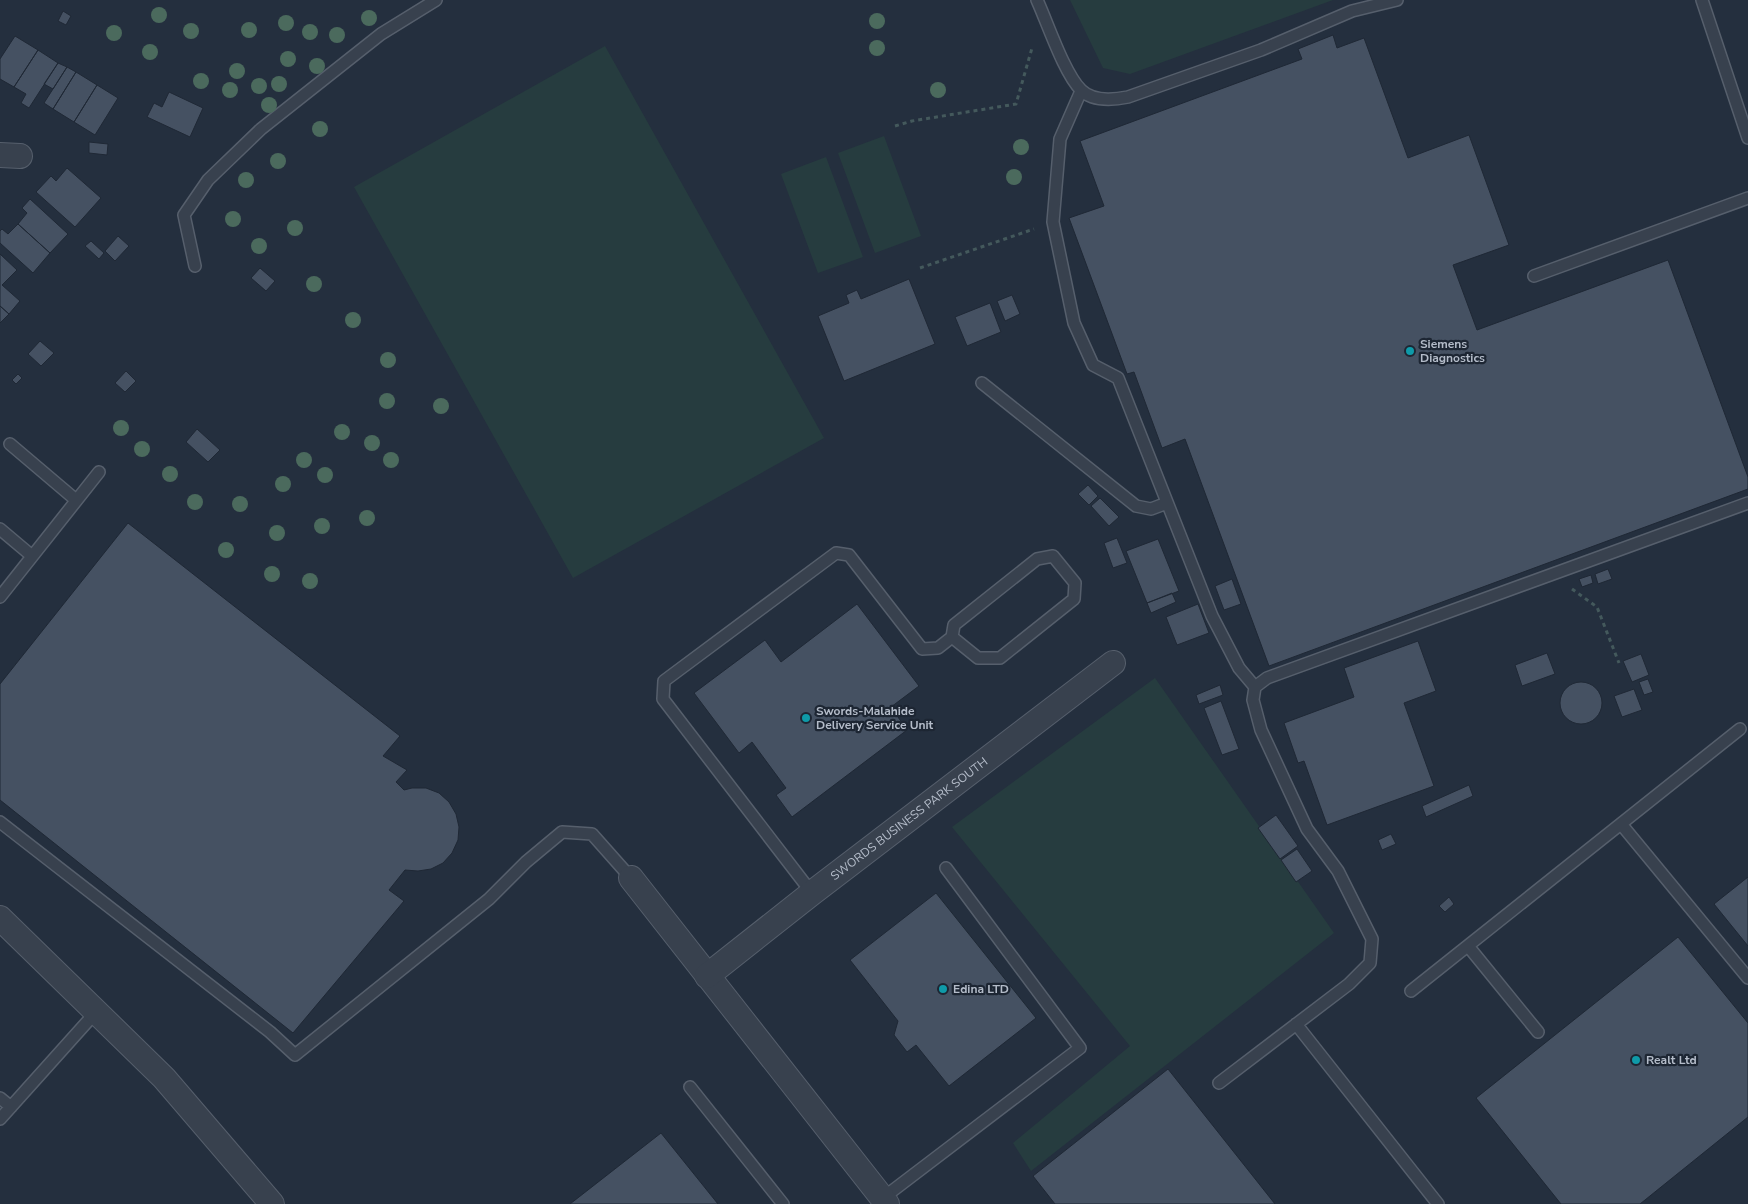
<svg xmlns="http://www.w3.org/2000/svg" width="1748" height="1204" font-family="'Nunito Sans',sans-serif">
<rect width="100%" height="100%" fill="#242f3e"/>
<path fill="#263c3f" d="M1070,0H1333L1130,74L1103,68Z
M605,46L824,438L573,578L354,187Z
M884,136L921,236L875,253L838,153Z
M826,157L863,257L818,273L781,174Z
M1155,678L1334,933L1031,1171L1013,1143L1130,1046L952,827Z"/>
<path fill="#455162" stroke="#1f2835" d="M63,11L71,16L66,25L58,21Z
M1333,35L1337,48L1364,38L1408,158L1469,135L1509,245L1453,265L1477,330L1668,260L1748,477V489L1269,666L1185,439L1162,448L1134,372L1127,374L1069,218L1104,206L1080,141L1302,59L1298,49Z
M15,36L38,50L14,87L0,79V59Z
M38,50L58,63L29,108L21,103L26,94L14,87Z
M58,63L67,67L53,89L44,84Z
M67,67L76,72L53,109L44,103Z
M76,72L97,85L74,122L53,109Z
M97,85L118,98L95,135L74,122Z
M169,92L203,108L190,137L147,117L154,103L162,107Z
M89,142L108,144L107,155L89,153Z
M67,168L101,198L75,227L36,192L51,176L56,181Z
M30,199L68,234L50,253L18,224L27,213L22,208Z
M18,224L50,253L33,273L0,243V231L2,229L8,234Z
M118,236L129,246L115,261L105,251Z
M91,241L104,253L99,259L85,246Z
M0,254L17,270L2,285L20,301L9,314L0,306Z
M260,268L275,281L266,291L251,278Z
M909,279L935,344L844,381L818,316L849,303L846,295L857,290L861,299Z
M1012,295L1020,314L1005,321L997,301Z
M990,303L1001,332L967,346L955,317Z
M0,306L9,314L0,323Z
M40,341L54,353L41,366L28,354Z
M126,371L136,381L125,392L115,383Z
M18,374L22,378L16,384L12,380Z
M197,429L220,450L208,462L186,442Z
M1088,485L1098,496L1089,505L1078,494Z
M1100,498L1119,517L1109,526L1091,506Z
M128,523L400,736L383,756L407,770L396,782L404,790L412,788H426L439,793L449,802L456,814L459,827L458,840L452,853L443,863L431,869L418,871L405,870L389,890L404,901L293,1033L0,800V684Z
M1117,538L1127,563L1113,568L1104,543Z
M1158,539L1179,591L1147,603L1126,551Z
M1608,569L1612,579L1598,584L1595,574Z
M1591,575L1593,583L1582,587L1579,579Z
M1232,579L1241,604L1224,610L1215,586Z
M1172,593L1176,602L1151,613L1147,603Z
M857,604L919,686L891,707L907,730L792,817L776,795L786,788L752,742L739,753L694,693L765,640L781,662Z
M1198,604L1209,633L1177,645L1166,617Z
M1418,641L1436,691L1404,703L1434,786L1327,825L1304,761L1298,763L1284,723L1354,697L1344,668Z
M1547,653L1555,674L1522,686L1515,665Z
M1641,654L1649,675L1632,682L1623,661Z
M1648,679L1653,692L1644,695L1639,682Z
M1560 703a21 21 0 1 1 42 0a21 21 0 1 1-42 0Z
M1220,685L1223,695L1199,704L1196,695Z
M1634,689L1642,710L1622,717L1614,696Z
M1221,701L1239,749L1222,755L1204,708Z
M1469,785L1473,796L1426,817L1422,806Z
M1276,815L1298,846L1280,859L1258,828Z
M1391,834L1396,844L1382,850L1378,840Z
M1297,849L1312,871L1296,882L1281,860Z
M1748,877V946L1714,904Z
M936,893L1036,1018L949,1086L916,1045L907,1052L894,1035L898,1021L850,960Z
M1449,897L1454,904L1445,912L1439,906Z
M1678,937L1748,1023V1117L1640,1204H1561L1476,1098Z
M1168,1069L1275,1204H1055L1033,1176Z
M661,1133L718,1204H570Z"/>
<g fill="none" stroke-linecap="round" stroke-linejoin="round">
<defs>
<path id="lane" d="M1037,0C1048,24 1064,73 1081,90C1093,102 1113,100 1128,97L1261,50L1352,11L1397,0
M1702,0L1748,138
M1081,91L1060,139L1053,222L1074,323L1093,365L1118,378L1212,616L1239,668L1255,687
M195,266L184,215L208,180L261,129L381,34L436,0
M1534,276L1748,198
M982,383L1136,506L1151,509L1167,503
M10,444L76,500
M0,529L32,556
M0,597L99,472
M0,822L270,1032L295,1055L489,899L526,862L562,832L592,834L631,878
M1621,824L1748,978
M812,893L663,699L664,681L836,553L849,555L922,649L938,648L952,637L954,625L1037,559L1053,556L1075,583L1074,599L1000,658H978L952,637
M1468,946L1538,1032
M1411,991L1740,729
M1296,1024L1438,1204
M1219,1083L1349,984L1370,963L1372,939L1338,871L1307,829L1261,730L1253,700L1255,687L1267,678L1748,503
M690,1087L783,1204
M0,1098L11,1107
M0,1119L96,1012
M883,1198L1080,1048L946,868"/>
<g id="street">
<path d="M0,155L20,156"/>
<path d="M631,878L887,1204"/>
<path d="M0,918L164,1078L272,1204"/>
<path id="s1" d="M707,976L812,893L1113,663"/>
</g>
</defs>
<use href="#lane" stroke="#565f6c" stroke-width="14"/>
<use href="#street" stroke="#565f6c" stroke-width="26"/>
<path stroke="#44595c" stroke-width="3" stroke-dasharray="4 4" stroke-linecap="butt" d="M895,126L912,121L1016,104L1032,48
M920,268L1034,229
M1572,589L1597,607L1619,663"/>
<use href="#lane" stroke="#38414e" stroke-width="11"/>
<use href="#street" stroke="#38414e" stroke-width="24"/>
</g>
<g fill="#4b6a5d">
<circle cx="159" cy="15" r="8"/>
<circle cx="369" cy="18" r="8"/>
<circle cx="877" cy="21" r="8"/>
<circle cx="286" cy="23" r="8"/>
<circle cx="249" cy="30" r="8"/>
<circle cx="191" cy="31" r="8"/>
<circle cx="310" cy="32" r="8"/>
<circle cx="114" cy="33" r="8"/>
<circle cx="337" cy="35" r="8"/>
<circle cx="877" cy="48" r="8"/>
<circle cx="150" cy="52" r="8"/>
<circle cx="288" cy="59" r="8"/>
<circle cx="317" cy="66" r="8"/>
<circle cx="237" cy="71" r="8"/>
<circle cx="201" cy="81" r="8"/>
<circle cx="279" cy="84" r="8"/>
<circle cx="259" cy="86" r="8"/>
<circle cx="230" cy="90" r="8"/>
<circle cx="938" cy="90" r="8"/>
<circle cx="269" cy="105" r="8"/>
<circle cx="320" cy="129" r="8"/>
<circle cx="1021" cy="147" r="8"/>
<circle cx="278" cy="161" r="8"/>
<circle cx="1014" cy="177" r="8"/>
<circle cx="246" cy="180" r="8"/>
<circle cx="233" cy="219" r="8"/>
<circle cx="295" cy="228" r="8"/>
<circle cx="259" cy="246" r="8"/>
<circle cx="314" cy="284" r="8"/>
<circle cx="353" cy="320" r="8"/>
<circle cx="388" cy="360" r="8"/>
<circle cx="387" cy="401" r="8"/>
<circle cx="441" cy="406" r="8"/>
<circle cx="121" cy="428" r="8"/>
<circle cx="342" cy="432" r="8"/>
<circle cx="372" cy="443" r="8"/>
<circle cx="142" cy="449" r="8"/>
<circle cx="304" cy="460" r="8"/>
<circle cx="391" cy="460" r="8"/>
<circle cx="170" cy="474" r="8"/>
<circle cx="325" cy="475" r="8"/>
<circle cx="283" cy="484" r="8"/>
<circle cx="195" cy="502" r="8"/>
<circle cx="240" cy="504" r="8"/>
<circle cx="367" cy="518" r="8"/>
<circle cx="322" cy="526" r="8"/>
<circle cx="277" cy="533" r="8"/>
<circle cx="226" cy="550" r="8"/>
<circle cx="272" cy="574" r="8"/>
<circle cx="310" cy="581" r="8"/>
</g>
<g fill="#0f9aa8" stroke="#1d2633" stroke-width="2">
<circle cx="1410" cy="351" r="5"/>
<circle cx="806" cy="718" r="5"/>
<circle cx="943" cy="989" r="5"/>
<circle cx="1636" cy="1060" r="5"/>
</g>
<g text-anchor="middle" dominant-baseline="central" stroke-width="4.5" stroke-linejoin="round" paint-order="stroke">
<g font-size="12" font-weight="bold" fill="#b4bcc9" stroke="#1d2633" text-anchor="start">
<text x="1420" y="344">Siemens<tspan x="1420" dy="14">Diagnostics</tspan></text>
<text x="816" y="711">Swords-Malahide<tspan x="816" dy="14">Delivery Service Unit</tspan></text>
<text x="953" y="989">Edina LTD</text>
<text x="1646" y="1060">Realt Ltd</text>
</g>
<g font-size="12" fill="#b4bcc9" stroke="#1d2633">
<text stroke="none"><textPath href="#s1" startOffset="256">SWORDS BUSINESS PARK SOUTH</textPath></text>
</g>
</g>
</svg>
